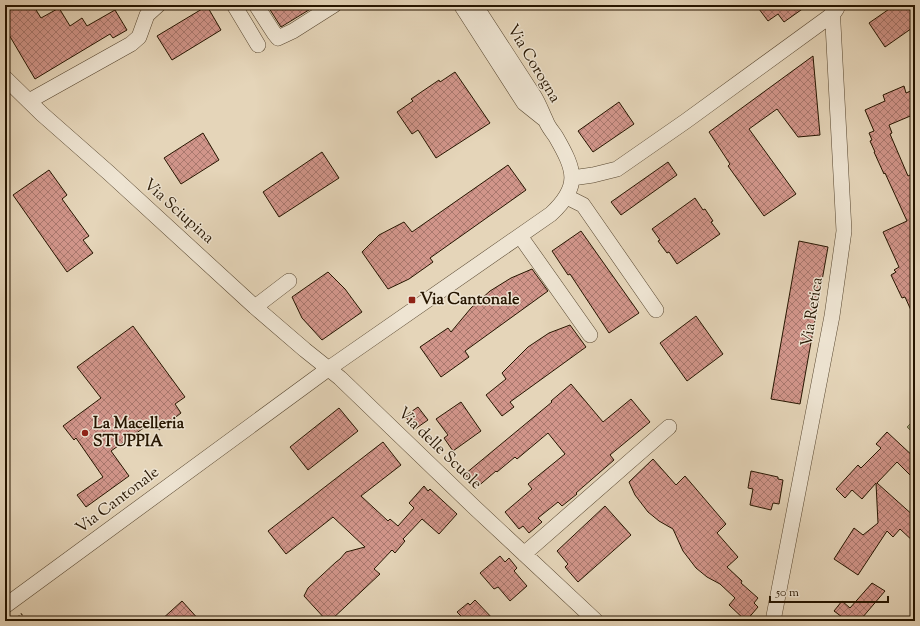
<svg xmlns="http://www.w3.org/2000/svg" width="920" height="626" font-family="'Sorts Mill Goudy',serif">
<defs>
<pattern id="cemetery-stones" width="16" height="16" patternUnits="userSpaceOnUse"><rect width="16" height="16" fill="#b7bc8d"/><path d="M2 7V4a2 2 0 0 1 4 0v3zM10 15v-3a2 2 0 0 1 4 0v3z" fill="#9da178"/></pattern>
<pattern id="building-cross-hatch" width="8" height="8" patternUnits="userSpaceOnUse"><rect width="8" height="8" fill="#d1958a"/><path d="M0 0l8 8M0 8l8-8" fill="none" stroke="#a9786e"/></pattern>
</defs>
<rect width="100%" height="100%" fill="#e5d5b9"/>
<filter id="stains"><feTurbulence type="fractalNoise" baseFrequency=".005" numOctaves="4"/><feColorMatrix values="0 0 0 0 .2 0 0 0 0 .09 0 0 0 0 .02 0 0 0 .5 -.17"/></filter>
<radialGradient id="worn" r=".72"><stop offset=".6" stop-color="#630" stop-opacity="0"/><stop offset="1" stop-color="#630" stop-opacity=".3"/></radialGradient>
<path fill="url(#cemetery-stones)" stroke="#6e6846" d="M915,419V435L907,427Z"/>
<path fill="url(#building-cross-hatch)" stroke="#261500" d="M5,5H33L41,18L59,8L70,26L82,18L87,26L115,10L127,30L113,38L110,34L35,79L5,28Z
M267,5H317L281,27Z
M756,5H808L784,22L778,14L768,21Z
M895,5H915V26L885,47L869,23Z
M207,6L221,30L172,60L157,36Z
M813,56L820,135L798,137L777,109L749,129L796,194L764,216L728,166L730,164L709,132Z
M455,72L490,123L436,158L418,130L412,134L397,112L413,101L411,99L439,80L440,82Z
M904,86L906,93L915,89V114L889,125L892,133L890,134L908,176L912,174L915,181V319L905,297L902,298L891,275L896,272L894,270L899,267L883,232L907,221L885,173L884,174L874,152H875L870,141L872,140L869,133L874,131L865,110L885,101L883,95Z
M619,102L634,124L593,152L578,131Z
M203,133L219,160L181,184L164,158Z
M322,152L339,178L279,217L263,192Z
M668,162L677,175L621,215L611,202Z
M508,165L526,190L430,258L433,262L409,279L388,289L362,252L379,235L404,222L412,232Z
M49,170L67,195L62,199L89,236L83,240L93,253L67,272L13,195Z
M695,198L703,210L705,209L713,221L711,222L720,234L677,264L669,252L667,253L658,241L660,240L652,229Z
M581,231L639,313L609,333L570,274L568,275L552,251Z
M799,241L828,247L800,404L771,399Z
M532,269L548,291L465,351L469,357L441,377L420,347L448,328L451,332L471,308L490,291L511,278Z
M328,272L345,289L362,312L322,340L302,318L292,297Z
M696,316L723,354L687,381L660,343Z
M570,325L586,347L510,402L514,407L502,416L486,395L506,379L502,373L528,347L549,333Z
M133,326L185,397L175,404L181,413L159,430L152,422L111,451L129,476L86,507L77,495L103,477L76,438L74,440L63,426L101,398L77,367Z
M571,384L603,422L631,399L650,422L610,455L614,460L576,493L577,494L562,506L558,502L538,518L542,522L529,533L523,526L519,529L505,512L532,489L528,484L565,454L548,433L517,459L515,457L497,472L496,471L476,488L465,474L552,402L551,401Z
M461,402L481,431L453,451L444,438L448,435L436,419Z
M418,407L428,420L415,429L405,416Z
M339,408L358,431L308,470L290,447Z
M887,432L915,458V480L897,462L877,483L915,517V543L900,529L893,537L887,531L858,575L834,559L854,528L863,535L878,523L876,483L862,499L852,490L845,498L836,489L858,465L861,468L881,448L876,444Z
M383,442L401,465L361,496L388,521L390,519L398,526L414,508L409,503L424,486L428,491L430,489L457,514L439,534L422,519L403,539L405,541L395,553L392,550L374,569L380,574L330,621H327L304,596L308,588L336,562L340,559L346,552L365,547L333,517L286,554L268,531Z
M653,459L676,485L685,476L726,524L717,533L738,557L727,567L742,581L741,583L758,598L754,603L758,607L746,621L729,605L735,598L720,584L707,577L696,568L683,551L673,529L659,521L648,512L635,495L629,482Z
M751,471L778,477V479L783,480L779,504L773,503L771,510L750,505L753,489L748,488Z
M605,506L631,535L578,582L565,567L568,564L557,551Z
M500,556L505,562L509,558L517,568L514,571L527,586L510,601L498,587L494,589L480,573Z
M872,583L885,591L862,618L864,621H839L842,617L834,611L842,601L850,608Z
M475,600L495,621H466L457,612L468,603L470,605Z
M182,601L200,621H160Z"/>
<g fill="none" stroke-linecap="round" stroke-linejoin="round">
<defs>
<path id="minor" d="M234,5L258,45
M256,5L274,33L278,38L293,31L334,5
M461,5L524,103L544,119
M5,78L42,114L109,173L255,307L305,350L340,378L473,506L596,621
M29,101L131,44L139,37L147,15L158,5
M572,178L593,175L617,169L686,121L833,14L837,8
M567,197L583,205L656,310
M520,236L590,335
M255,307L289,281
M524,554L669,427
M5,606L328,369L551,214C581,186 575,170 556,137C553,132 548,127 546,121C542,113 539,104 534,96L475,5
M773,621L832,316L844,231L832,5"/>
</defs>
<use href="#minor" stroke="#56452e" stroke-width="16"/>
<path stroke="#261500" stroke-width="2.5" stroke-dasharray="1 2" stroke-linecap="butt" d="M15,621L22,614"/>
<use href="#minor" stroke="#eee4d2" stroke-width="15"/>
</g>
<g fill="#8f2418" stroke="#eee4d2" stroke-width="1.5">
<rect x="408" y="296" width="8" height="8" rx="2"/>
<circle cx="85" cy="433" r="4"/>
</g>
<g text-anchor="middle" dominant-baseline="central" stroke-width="3" stroke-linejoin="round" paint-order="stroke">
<g font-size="16" fill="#261500" stroke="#eee4d2">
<text transform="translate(533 64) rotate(59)">Via Corogna</text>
<text transform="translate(178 212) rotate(42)">Via Sciupina</text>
<text transform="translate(813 312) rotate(-81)">Via Retica</text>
<text transform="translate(439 449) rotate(44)">Via delle Scuole</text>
<text transform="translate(118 501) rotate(-37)">Via Cantonale</text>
</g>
<g font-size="16" font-weight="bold" fill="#261500" stroke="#eee4d2" text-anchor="start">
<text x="420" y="300">Via Cantonale</text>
<text x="93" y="424">La Macelleria<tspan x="93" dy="18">STUPPIA</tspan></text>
</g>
</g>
<rect width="920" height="626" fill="none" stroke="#e5d5b9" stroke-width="20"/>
<rect x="6" y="6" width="908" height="614" fill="none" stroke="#261500" stroke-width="2"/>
<rect x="10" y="10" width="900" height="606" fill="none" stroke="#261500"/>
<path d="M770 596v6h118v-6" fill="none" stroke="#261500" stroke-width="2"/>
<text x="776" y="596" font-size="12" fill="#261500" stroke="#eee4d2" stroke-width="3" paint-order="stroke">50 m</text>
<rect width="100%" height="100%" filter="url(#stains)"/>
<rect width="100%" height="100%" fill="url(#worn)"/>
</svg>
